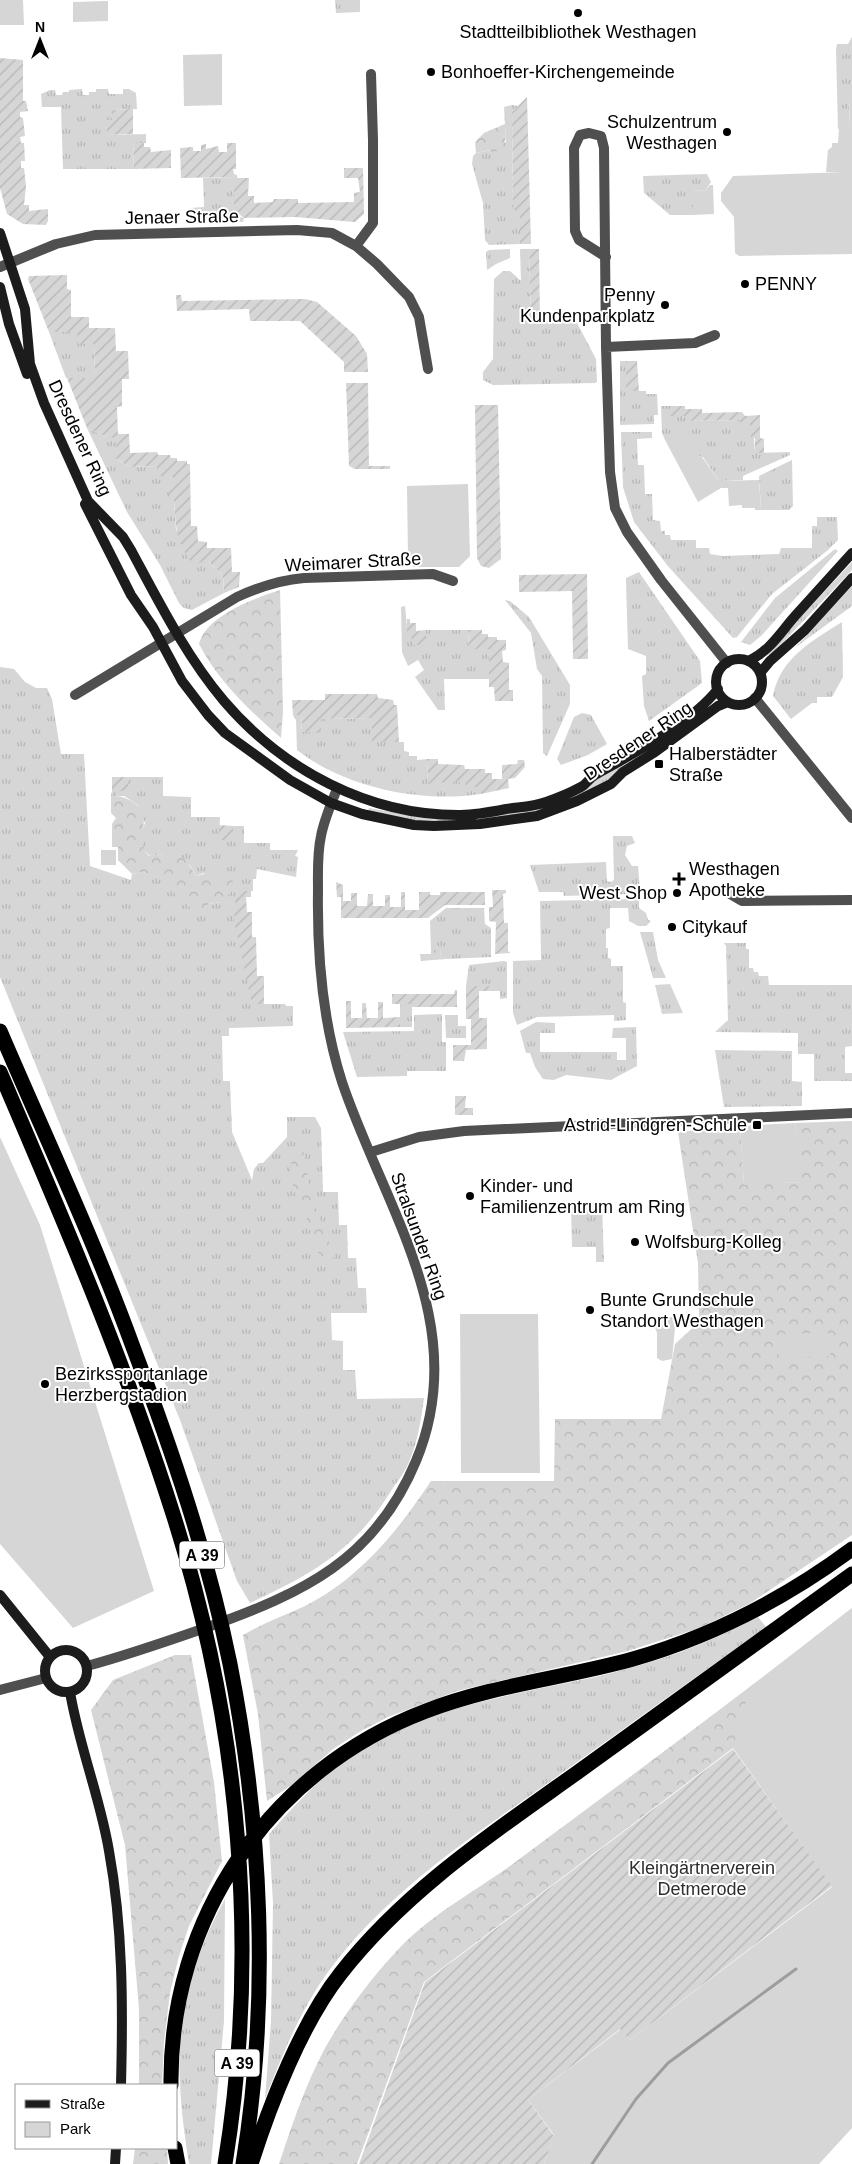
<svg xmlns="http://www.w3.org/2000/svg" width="852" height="2164" font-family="Helvetica,sans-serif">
<defs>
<pattern id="grass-tufts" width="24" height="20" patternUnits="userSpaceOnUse" patternTransform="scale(1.25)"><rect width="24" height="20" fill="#d6d6d6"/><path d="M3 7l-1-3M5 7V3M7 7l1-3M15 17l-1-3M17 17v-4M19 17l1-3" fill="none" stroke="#b6b6b6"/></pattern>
<pattern id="forest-crowns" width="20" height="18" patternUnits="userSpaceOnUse" patternTransform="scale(1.25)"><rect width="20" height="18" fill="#d6d6d6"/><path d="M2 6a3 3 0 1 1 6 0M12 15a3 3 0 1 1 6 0" fill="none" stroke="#b6b6b6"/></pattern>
<pattern id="garden-furrows" width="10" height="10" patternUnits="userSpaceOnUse" patternTransform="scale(1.25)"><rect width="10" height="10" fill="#d6d6d6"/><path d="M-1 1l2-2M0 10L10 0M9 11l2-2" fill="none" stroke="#b6b6b6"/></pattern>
</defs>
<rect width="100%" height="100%" fill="#fff"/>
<path fill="url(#grass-tufts)" d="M335,0H360V12L336,13Z
M852,37V98H849L850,128H839L838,130L836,50L837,44H848Z
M82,89L83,95H89V92H96V89H108L109,94H123V89H129L136,93L137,109L111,110L112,120L107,121L108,135L146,134V143H133L134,169H63L61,107H42L41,94L50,90H55L56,95H62L63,92H69V90Z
M512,105L518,106L512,112L513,207L520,213V244L489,245L485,240L483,203L472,164L473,156L476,153L491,150L506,142L504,107Z
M707,174L711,182L705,191L693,190L694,215H670L644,193L643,176Z
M237,175L240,217L244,218L243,222L218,221L191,224L190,208L204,207L203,178L233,177Z
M510,249V258L496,264L487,270L486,252L489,250Z
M520,249H529L531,320L576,321L596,359L597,382L595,383L493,385L483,380V372L493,359L494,279L503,271H510L521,281Z
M49,332H78L94,344L95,378H66Z
M620,361H626V391H646V394H657L658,415H654V424L620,425Z
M661,406H671L672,416H686V421L740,420V422H751V437L754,438L755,453L790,452V455L743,476V480L719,481L703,457C688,456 680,439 665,440L662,433Z
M87,428L107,437H116V459L130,467L158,466L173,476V489L169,499H174L176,530L223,576L224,593L192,610L184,608L179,603L160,565L127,512Z
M621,432H652V438L637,439L638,465H644L645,494H652L653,520L660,521L661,531H665V535H670L671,540H696V548H709L710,554L723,556L779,554L781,548H812V526H817V517H837L838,540L828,550L772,594L737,637L733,638L667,565L634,522L623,487Z
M792,460L793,506L789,510H761L759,476Z
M835,549L838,551L761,636L750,645L741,642L775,598Z
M852,562V570L770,656L767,653Z
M639,572L700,661L702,683L649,721L644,706L642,676L646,674V656L628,649L626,582V578Z
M852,586V606L796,647Z
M505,600L510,601L529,617L570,685V704L547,756L543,753L542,676L537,669L531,633Z
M405,606L408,638H412L426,645V630H468L469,649H489V679H444L445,710H438L415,677L424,670L418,660L408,666L402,652L401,607Z
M842,622L843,677L832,697H817V703H812L791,719L773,696C780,658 812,641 842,622Z
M0,667L14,669L25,682L36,688H47L52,699L61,754H84L90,866L131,880L132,874L143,872L150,874L172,881L208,904L221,902L204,873L196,876L190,865L163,854L150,856L142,848L141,833L145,823L138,805L124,796H111L112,791H128V777H163V796L191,797V817H220L219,840H233V826H244V843H270V850H298L295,856L298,857L296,877L257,869L256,879H253V891H236L252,1004H285L286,1006H293V1026L229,1028V1036H222L223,1081H230L232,1132L252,1180L254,1169L259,1163H263L287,1137V1117H315L321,1128L323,1192H338L339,1225H347L348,1258H356L358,1288H366L367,1313H331L332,1340L343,1341V1370H355L357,1399L424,1398C421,1420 418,1441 409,1462C405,1472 397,1482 391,1491C354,1551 312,1574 250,1603L237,1581L180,1420L0,977Z
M582,713L591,715L607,744L588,755L561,765L557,759L574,717Z
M293,715H301L302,732L321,719L372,718L373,742H404V751L409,752V756H417V760L427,759L428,782H465L481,787V794C420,803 346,788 297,750L296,720Z
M679,726L610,781L549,810L496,819L425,823L368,812L369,808L420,817L446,819L513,810L592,780Z
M613,836H632L635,843L627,846L625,855L632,866H638L640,891H628V894L564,896L563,892H539L530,865L606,862L607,881L611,882L614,880Z
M639,899V908L646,913L648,920L651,921L646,926H638L629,921L628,908H610V928L606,929V948H608V958L611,959V966H623V1002L626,1003V1020L614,1021V1015L537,1017L517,1025L513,1013V961L541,960L540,901Z
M446,908H484L485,924L491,928V957L446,959L441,957L440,950H431L430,921Z
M640,932H653L658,960L666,978H653Z
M724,943H746V949H749V968H753L754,972H758L759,976H768L769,985H852V1046L845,1047V1073H852V1081H814V1054H798V1033L715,1032L728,1020L726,946Z
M504,961L507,962V998L500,999V991H489L488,986H466L469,965Z
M670,984L683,1013L662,1014L655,985Z
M400,1004H412V1027H400Z
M442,1014V1042H446V1071H407V1076L357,1077L343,1032L414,1031V1015Z
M445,1015H458V1026H466V1038H446Z
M536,1022L555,1023V1033H540V1052H617V1060H626V1038H612L613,1028L636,1027L637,1066L611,1080L566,1075L554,1080L543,1079L535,1067L530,1053H526L520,1031Z
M715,1050L792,1051V1081L802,1082V1106L724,1107Z
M602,1204L604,1262H596V1247H572L571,1205Z
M758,1617L766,1627C693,1679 620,1731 548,1783C471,1837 388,1892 331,1968C301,2008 283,2053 265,2099L271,2021L273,1904L269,1834C291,1809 315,1783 342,1762C415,1708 509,1696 595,1677C652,1664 706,1645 758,1617Z
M225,1899L224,2021L211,2164H189C185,2137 181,2111 180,2084C175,2020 194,1954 225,1899Z"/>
<path fill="url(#forest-crowns)" d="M505,124C506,137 508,149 492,153L490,150L476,153L475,142L484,133Z
M280,590L283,712L281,738C251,712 218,681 199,644C206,616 255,598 280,590Z
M111,796C122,796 124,797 133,802C158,817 130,835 149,856C177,852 181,849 196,876C209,872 219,873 232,878L234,889L221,902L208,904L197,914L175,894L171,881L143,872L132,874L118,860V847H112V824L116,818L111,813Z
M431,950H440L441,957L446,959L421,961L420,954H431Z
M852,1121V1535L749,1604L699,1628L628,1651L457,1691L388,1717L361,1731L333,1749L292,1785L267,1801L258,1714L243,1635C263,1623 284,1616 305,1606C359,1579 398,1531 431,1481H554L555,1419H661L675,1344L699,1322V1316L698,1263L678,1132L740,1126L744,1184L802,1182L795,1123Z
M298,1145L303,1148L311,1196L334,1255L332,1263L319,1262C320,1221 273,1186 298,1145Z
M852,1608L733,1748L424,1982L357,2164H279C292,2125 305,2086 324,2050C342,2017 369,1981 394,1954C429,1914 477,1891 518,1860C630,1777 742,1694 852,1608Z
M175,1655H191L214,1782L222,1861L189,1926L179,1956L170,1993L164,2042L162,2085H139V2009L125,1845L91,1710L113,1680Z
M135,2148H167L168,2164H133Z"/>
<path fill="#d6d6d6" d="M0,0H23L24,25H0Z
M108,1V21L73,22V2Z
M222,54V105L184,106L183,55Z
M849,98H852V254L739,256L735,253L734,217L721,201V193L733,176L845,172H826L828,150L832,147V143H838L839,128L844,126L850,128Z
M710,185H713L714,214L694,215L692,190L705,191Z
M697,439V456L702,457L719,481L759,480L761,510H755V508H742V505L729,506L728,488H721L698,502L665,440Z
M468,484L470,556L459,567H413L408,557L407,486Z
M101,850H116V865H101Z
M795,1123L803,1182L744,1185L740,1126Z
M0,1137L40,1225L154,1591L73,1628L0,1544Z
M460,1314H538L540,1473H461Z
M659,1317H676L672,1359L662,1361L657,1358V1333L653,1322Z
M829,1333L830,1356L779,1358L778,1334Z
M852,1608V2128L819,2164H544L554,2135L528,2100L621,2029L630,2040L832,1887L733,1748L750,1688Z"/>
<path fill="url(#garden-furrows)" d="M0,58L23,60V101H26L28,111L20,112V117L23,118L25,136L20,137L21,143H24L25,161H21V168H24L26,186L24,205H29V211L48,209V221L46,225L23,224L7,214L0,188Z
M527,97L531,244H520V214L515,213V209L513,208L512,112Z
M133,109V134L107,135V120H112L111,110Z
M133,143H144V147H150L151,152L171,150V168L134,169Z
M227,143H236V169H233L234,174L237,175L233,177L181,178L180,148L193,147V151H201V145L206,144V149L218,146L219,152H227Z
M344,168H363L364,214L355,222L295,217L244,218L234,210V190L237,185V178H249L248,196H254V203L273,202L274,199H298V203L354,202V193L360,192L358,178H344Z
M529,249H539L540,320H531Z
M67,275V289L71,290V317H89V328H115L116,351H128L129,379H122V406L117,407L118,434H129L130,453L157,452L158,455H170L171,458H177V461H187V464H190L191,526H197L198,541L207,542V548H231L232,572H240L239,587L224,593L223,576L209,562L192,563C175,541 176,526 174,500L169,499V489H173V477L157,476V466L130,467L116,459V438L107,437L87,428L67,378H95L94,344H78L77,332H49L28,279L29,276Z
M176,295H181L182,301L305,299L317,302L356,336L367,354L368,372H344V362L300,321H250L249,309L177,311Z
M626,361H637L639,391H626Z
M346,383H368L369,466H390V469H355L349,466Z
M498,405L501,559L489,568L481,566L477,558L475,405Z
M671,406H685V409H702V413L742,412L745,416L760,415V438L764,439V453H755V438H751L750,422H740L739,420L686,421L685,416H671Z
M587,574L588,659H573L572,591L519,592V575Z
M407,619H410V623H416V631L426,630V645H413L412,638H407Z
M468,630H482V634H488V637H497V640H506V650L502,651L503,662L509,663V690H513V701H495L494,687H489V649H469Z
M325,694H377L378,698L393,700L394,705H397L399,742H372V718L321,719V733L302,732L301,715H293L292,700H325Z
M427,759H438V764L464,765L465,769H485V773H492V779H502V765L517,764L518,760H524L525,767L515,778L508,779L509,788L481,794L480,787H466L465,782L428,783Z
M112,777H128V791H112Z
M219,825L233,826V840H219Z
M336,882L343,885V901H351V893H357V906H367L368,894H373V906H385V895H390V907H401V892H405V910H419V892H430V895H440V892H485V905H445L428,918H341V897H337Z
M492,890H506V893L503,894L504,923H508V951L510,953L495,954L496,922L489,921V907H493Z
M236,891H251V897H246L247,912H252V937H256L257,976H264V1004H252L234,921Z
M466,986H489V991H479V1018H487V1049L466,1050L464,1061H453V1045H471V1019H466Z
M455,990H457V1007H412L411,1004H392V994H454Z
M346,1001H351V1018H362V1003H366L367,1018H378V1002H383V1018L400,1017V1027L346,1028Z
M455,1096H466L465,1108H473V1115H455Z
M733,1749L832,1886L630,2040L620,2029L528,2100L554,2136L544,2164H359L425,1982Z"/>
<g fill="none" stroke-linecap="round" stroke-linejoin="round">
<path stroke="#9d9d9d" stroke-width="3" d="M592,2164L636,2099L668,2063L796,1969"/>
<path stroke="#4f4f4f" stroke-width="10" d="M356,246L373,223V140L371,74
M606,257L579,240L575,231L574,148L580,135L589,133L601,136L604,148L606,347L610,472L615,508L627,532L661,580L727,663
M0,267L56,244L95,235L297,230L332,233L356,246L377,264L409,297L419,317L428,369
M606,347L695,343L715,335
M75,695L237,597C259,587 279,580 304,578L433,574L453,581
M755,698L852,818
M725,891L742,901L852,900
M371,1152L419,1137L464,1131L852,1113
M87,1666C128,1655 168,1641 208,1627C303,1593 375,1560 416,1461C473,1325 384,1207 342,1082C322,1020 317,955 318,891C318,873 317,854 321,836C324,820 331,804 337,789
M0,1690L46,1678"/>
<path stroke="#1c1c1c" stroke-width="10" d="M0,233L25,309L30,364L44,403L88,501L123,537L131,550C159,602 186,656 224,701C283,770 369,816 461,815C476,815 491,812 506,809C519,807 533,807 546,802C558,798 570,793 581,787C587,784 589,778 595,775C634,753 690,724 718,689
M0,287L9,324L27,374
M85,504L131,595L153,627L182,681L208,715L225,733L290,780L331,803L362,814L414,825L434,826L480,824L537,816L577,801L611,784L623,772L655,752L718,706L728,702
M716 682a23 23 0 1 1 46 0a23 23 0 1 1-46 0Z
M748,661C769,652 780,633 795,616C814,595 833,574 852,553
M760,673L770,661L805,630L852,578
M0,1595L50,1657
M45 1671a21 21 0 1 1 42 0a21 21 0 1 1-42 0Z
M70,1692C79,1746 100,1797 109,1851C123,1928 123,2006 121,2085
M115,2164L116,2148"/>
<path stroke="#000" stroke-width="15" d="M0,1031C45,1136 94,1240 133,1347C172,1450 208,1556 230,1664C262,1827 270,1999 243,2164
M0,1072C63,1219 126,1365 174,1517C240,1725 260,1949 225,2164
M171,2085C169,1918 270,1770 426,1711C493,1685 565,1678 633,1659C712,1636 786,1598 852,1549
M175,2148L178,2164
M251,2164C270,2104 302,2022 341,1973C406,1890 494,1832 578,1772C669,1706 761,1640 852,1574"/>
</g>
<g fill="#000" stroke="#fff" stroke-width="2">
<circle cx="578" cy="13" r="5"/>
<circle cx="431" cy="72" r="5"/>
<circle cx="727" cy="132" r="5"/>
<circle cx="745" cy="284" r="5"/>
<circle cx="665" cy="305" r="5"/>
<rect x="654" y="759" width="10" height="10" rx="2.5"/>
<path d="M676.5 871.5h5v5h5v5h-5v5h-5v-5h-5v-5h5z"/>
<circle cx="677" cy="893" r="5"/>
<circle cx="672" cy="927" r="5"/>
<rect x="752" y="1120" width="10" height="10" rx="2.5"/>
<circle cx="470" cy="1196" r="5"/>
<circle cx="635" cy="1242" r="5"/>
<circle cx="590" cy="1310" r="5"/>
<circle cx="45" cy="1384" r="5"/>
</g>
<g text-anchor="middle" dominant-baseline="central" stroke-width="4" stroke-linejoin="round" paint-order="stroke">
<g fill="#fff" stroke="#4c4c4c" stroke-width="1">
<rect x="179.5" y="1541.5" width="45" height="27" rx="4"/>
<rect x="214.5" y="2049.5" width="45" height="27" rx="4"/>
</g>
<g font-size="16" font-weight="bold" fill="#000">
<text x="202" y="1555">A 39</text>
<text x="237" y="2063">A 39</text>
</g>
<g font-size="18" fill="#000" stroke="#fff" text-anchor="start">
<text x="578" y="32" text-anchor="middle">Stadtteilbibliothek Westhagen</text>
<text x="441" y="72">Bonhoeffer-Kirchengemeinde</text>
<text x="717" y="122" text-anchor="end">Schulzentrum<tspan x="717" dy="21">Westhagen</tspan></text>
<text x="755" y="284">PENNY</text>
<text x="655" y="295" text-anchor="end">Penny<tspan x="655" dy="21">Kundenparkplatz</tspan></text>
<text x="669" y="754">Halberstädter<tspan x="669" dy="21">Straße</tspan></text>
<text x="689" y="869">Westhagen<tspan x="689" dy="21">Apotheke</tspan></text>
<text x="667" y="893" text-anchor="end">West Shop</text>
<text x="682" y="927">Citykauf</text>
<text x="747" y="1125" text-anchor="end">Astrid-Lindgren-Schule</text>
<text x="480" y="1186">Kinder- und<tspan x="480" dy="21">Familienzentrum am Ring</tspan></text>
<text x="645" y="1242">Wolfsburg-Kolleg</text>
<text x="600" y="1300">Bunte Grundschule<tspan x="600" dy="21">Standort Westhagen</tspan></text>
<text x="55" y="1374">Bezirkssportanlage<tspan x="55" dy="21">Herzbergstadion</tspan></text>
</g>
<g font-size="18" fill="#000" stroke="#fff">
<text transform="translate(182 217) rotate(-1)">Jenaer Straße</text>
<text transform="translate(80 438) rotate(65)">Dresdener Ring</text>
<text transform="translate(353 562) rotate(-3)">Weimarer Straße</text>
<text transform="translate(638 741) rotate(-34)">Dresdener Ring</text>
<text transform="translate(419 1236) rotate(70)">Stralsunder Ring</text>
</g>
<g font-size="18" fill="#2d2d2d" stroke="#fff">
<text x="702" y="1868">Kleingärtnerverein<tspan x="702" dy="21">Detmerode</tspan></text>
</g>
</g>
<rect x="15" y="2084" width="162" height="65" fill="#ffffff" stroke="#999999"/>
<rect x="25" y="2100" width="25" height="8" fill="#1c1c1c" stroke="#999999"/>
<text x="60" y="2109" font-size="15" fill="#000000">Straße</text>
<rect x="25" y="2122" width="25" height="15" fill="#d6d6d6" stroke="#999999"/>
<text x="60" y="2134" font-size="15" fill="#000000">Park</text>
<g transform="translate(40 40)" stroke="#ffffff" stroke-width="4" paint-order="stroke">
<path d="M0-4L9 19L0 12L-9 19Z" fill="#000000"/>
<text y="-8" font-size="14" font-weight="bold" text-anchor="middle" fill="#000000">N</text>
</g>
</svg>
